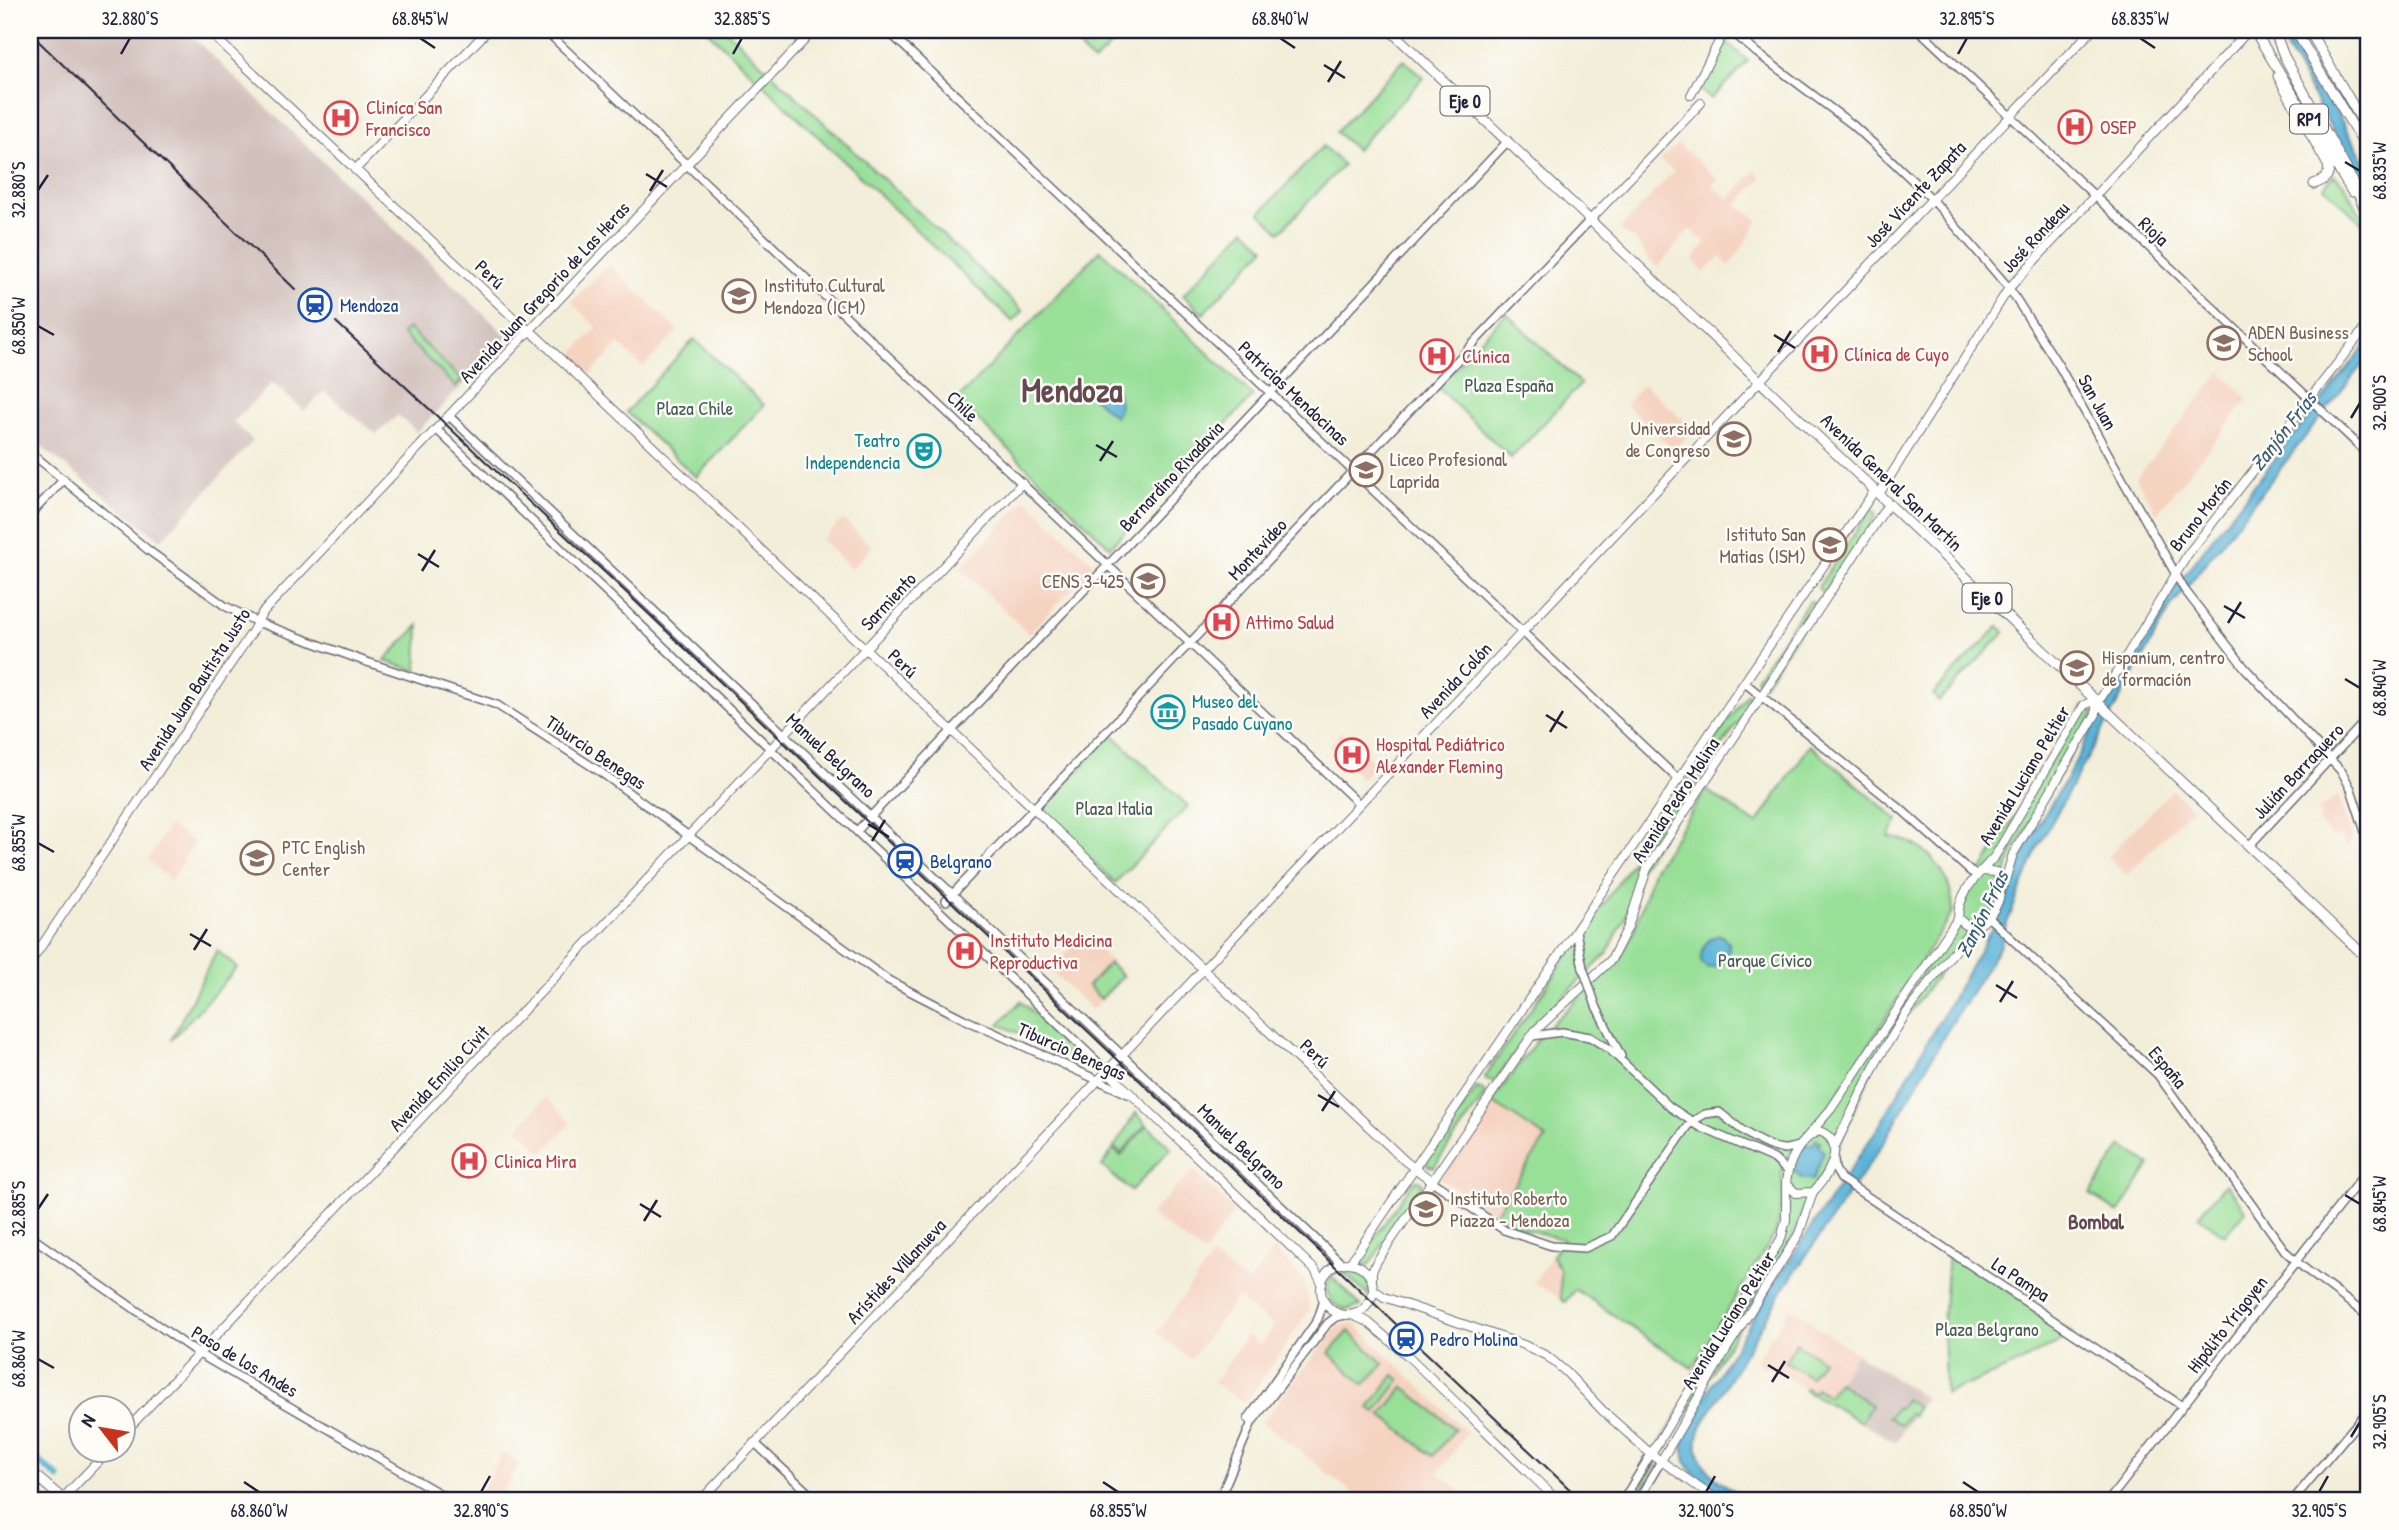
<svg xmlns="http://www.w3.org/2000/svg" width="2399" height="1530" font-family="'Patrick Hand',sans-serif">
<rect width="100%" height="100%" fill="#fdfcf7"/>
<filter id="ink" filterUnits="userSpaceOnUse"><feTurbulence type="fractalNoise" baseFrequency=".0143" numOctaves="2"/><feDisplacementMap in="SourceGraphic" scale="14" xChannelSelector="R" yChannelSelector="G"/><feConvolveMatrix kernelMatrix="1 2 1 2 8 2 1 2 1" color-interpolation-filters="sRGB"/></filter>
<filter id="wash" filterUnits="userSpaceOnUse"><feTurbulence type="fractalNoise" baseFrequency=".00686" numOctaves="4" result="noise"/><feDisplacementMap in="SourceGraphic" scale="28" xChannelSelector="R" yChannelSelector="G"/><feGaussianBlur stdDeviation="1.57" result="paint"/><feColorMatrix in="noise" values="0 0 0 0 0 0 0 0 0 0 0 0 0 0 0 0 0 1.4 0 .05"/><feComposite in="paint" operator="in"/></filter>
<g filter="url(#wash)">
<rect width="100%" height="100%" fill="#f3eed9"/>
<path fill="#f5d3c1" d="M1678,144L1718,179L1712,186L1729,199L1756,170L1762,178L1737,205L1759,220L1730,267L1720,257L1704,273L1693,260L1706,243L1690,229L1658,267L1648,259L1637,241L1627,235L1620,229L1674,171L1659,161Z
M609,264L678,331L643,367L619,344L591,374L571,355L597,328L571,302Z
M2221,372L2248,399L2157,513L2136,478Z
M1644,384L1694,430L1674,450L1625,405Z
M1026,499L1095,565L1029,634L960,568Z
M843,519L872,547L851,569L822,540Z
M1341,731L1376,765L1362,778L1330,747Z
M2172,790L2192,808L2127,875L2107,857Z
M2338,795L2353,839L2347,846L2339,836L2333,838L2317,821L2321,815L2317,811Z
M169,826L195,842L171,881L148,860Z
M1083,935L1125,975L1092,1010L1051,970Z
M546,1097L571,1123L543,1153L518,1128Z
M1492,1102L1546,1138L1494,1215L1440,1178Z
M1194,1170L1234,1212L1204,1254L1150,1214Z
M1274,1249L1305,1281L1310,1310L1245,1404L1214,1383L1247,1335L1261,1345L1274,1326L1237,1298L1191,1359L1156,1333L1212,1257L1248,1283Z
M1551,1257L1560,1273V1298L1534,1283Z
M1790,1308L1813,1320L1812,1324L1925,1397L1895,1442L1766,1366L1764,1368L1756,1360Z
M1354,1323L1468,1433L1438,1473L1472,1500H1362L1262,1422L1337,1326Z
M503,1453L520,1463L499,1500H476Z"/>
<path fill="#d1c0bc" d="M30,30H185L509,338L417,432L398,415L376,434L324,391L305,411L272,383L233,422L253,441L161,540L30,438Z
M1856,1354L1924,1399L1895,1442L1824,1402Z"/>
<path fill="#98df98" stroke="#5d806a" stroke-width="2" d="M706,30H726L1023,311L1013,322Z
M1060,30H1126L1094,62Z
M1725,41L1748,61L1711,99L1699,89Z
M1404,60L1423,78L1356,150L1336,132Z
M1323,146L1343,165L1280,232L1260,213Z
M2334,175L2345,185L2369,230L2324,187Z
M1245,229L1265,248L1203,314L1183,295Z
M1100,250L1253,396L1110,547L957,400Z
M1506,313L1581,384L1511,458L1437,387Z
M408,328L462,380L456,387L402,334Z
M694,339L764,405L696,477L626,412Z
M1872,508L1876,512V516L1826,592H1821L1818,587Z
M1811,601L1816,605L1815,608L1764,684H1760L1756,678L1808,602Z
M419,625L417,671L384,661Z
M1999,626L2005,632L1939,701L1933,694Z
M1747,694L1753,699L1752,702L1695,786H1689L1687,780Z
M2084,706L2095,713L2013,853L1994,907L1975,926L1880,1051L1833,1159L1813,1191L1792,1238L1635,1500H1626L1783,1239L1788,1171L1794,1157L1960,918L1963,900Z
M1112,734L1188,806L1115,883L1039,811Z
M1810,745L1898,820L1889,837C1896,839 1905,839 1911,843C1937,855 1953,883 1953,911L1830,1106L1790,1153L1782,1172L1783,1200L1776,1232L1692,1368L1575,1289L1565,1302L1561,1299L1560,1270L1552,1256L1563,1239L1524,1229L1494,1215L1546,1138L1492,1102L1542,1033L1620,959L1636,926L1653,870L1706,790L1757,824Z
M1680,792L1687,797L1685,801L1640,868L1626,916L1607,954L1537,1022L1494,1082L1486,1080L1485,1076Z
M217,950L237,968L171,1040Z
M1109,963L1123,976L1101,999L1088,986Z
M1021,1001L1090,1066L999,1024Z
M1477,1088L1483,1090L1485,1095L1434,1167L1428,1166L1426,1161Z
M1136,1113L1146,1124L1121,1154L1114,1147Z
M1147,1125L1171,1148L1131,1191L1102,1166L1113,1149L1121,1156Z
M2122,1146L2150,1165L2119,1213L2090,1194Z
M1417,1180L1422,1182L1421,1187L1368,1266L1359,1260L1413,1182Z
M2226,1183L2246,1211L2225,1235L2198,1216Z
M1948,1252L2074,1334L2013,1366L1945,1394L1943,1322Z
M1348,1267C1363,1270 1371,1280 1368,1296L1340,1269Z
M1331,1276L1361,1306L1346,1310L1332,1303L1326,1289Z
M1349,1331L1384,1364L1364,1385L1329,1353Z
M1796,1343L1822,1360L1810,1377L1785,1361Z
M1394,1375L1400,1380L1376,1412L1369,1408Z
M1838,1382L1871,1405L1861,1422L1804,1390L1806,1388L1814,1392L1816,1388L1828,1396Z
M1404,1387L1455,1429L1433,1456L1381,1415Z
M1905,1399L1918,1407L1913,1415L1909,1413L1901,1425L1888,1417L1897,1407L1899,1408Z"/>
<path fill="#5ab4d8" stroke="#3e6b8a" stroke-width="2" d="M2276,30H2290L2369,169V195Z
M2369,341V356L2171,607L2037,849L2005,928L2000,946L1947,1031L1883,1144L1784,1288L1702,1425C1685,1464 1720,1480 1747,1500H1728L1692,1471L1687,1464L1683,1447L1688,1424L1774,1283L1881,1123L1999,916L2030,838L2066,780L2096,721L2164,603L2217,532Z
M1098,381C1117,384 1125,400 1115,417L1082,387Z
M1721,935L1729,943C1730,957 1722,967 1707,968L1701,962C1700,949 1707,937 1721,935Z
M1816,1139L1820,1142L1818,1146L1824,1152L1813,1180L1801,1178L1791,1166L1804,1145L1813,1144Z"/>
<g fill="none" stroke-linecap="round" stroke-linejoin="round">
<path stroke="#5ab4d8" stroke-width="7" d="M30,1454L59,1478"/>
</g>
</g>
<g filter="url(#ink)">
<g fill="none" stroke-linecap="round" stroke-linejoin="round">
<defs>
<path id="tertiary" d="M545,30L1359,804
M887,30L1679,780
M1730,30L1757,53L1853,125L1890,159L1932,199L2009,288L2059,366L2184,589L2245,668L2342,772L2351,789L2369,844
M1919,30L2369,455
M449,416L1342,1264
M436,429L1107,1071
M30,452L148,550L225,606L257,622L364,661L497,705L599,771L888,980L964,1019L1128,1094
M30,515L64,479
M1745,683L1902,810L1971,872L1977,874
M857,831L1508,141
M2249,846L2369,717
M946,901L1591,219
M1988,917L2158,1075L2286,1252L2304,1268L2369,1317
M1576,931L1583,968
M1596,1006L1621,1056
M1532,1036L1562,1032L1590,1037L1609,1049L1670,1107L1702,1128L1774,1159L1787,1171
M1834,1160L1835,1169L1841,1179L2182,1406
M1432,1181L1504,1230L1552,1246L1585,1248L1612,1236L1691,1122L1705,1114L1719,1112C1735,1125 1762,1148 1783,1149C1788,1149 1794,1147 1800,1146
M30,1236L199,1354L451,1500
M1248,1419L1318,1319L1324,1300
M755,1443L816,1500
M1219,1500L1252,1422L1328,1323L1336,1317L1345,1315
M1623,1500L1651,1454
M1638,1500L1661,1461
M2109,1500L2369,1168
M2293,1500L2369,1409"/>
<path id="secondary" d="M207,30L518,322L535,335L1405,1161L1432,1181
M1691,95L1725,30
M355,170L488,30
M1591,219L1701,103
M1879,494L2009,288L2249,30
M1980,871L1996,872C2009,892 1992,924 1969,928L1958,918C1959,890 1978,875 1995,856L2084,705L2101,698L2188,554L2369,323
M2003,887L2013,854L2096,714V701
M30,963L252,632L262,613L814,30
M1107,1071L1315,1270L1322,1283
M1819,1131C1849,1141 1828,1177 1813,1192L1796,1193L1786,1183C1788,1162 1799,1139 1819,1131Z
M1806,1138L1831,1109L1958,918
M1834,1148L1877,1061L1905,1015L1972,928
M1350,1263L1875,490
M1321 1289a26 26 0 1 1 52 0a26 26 0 1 1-52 0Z
M1372,1281V1271L1377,1261L1535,1031L1611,960L1628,927L1647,869L1889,503
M1373,1289L1384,1297L1524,1345L1547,1356L1566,1372L1603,1411L1651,1454L1717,1500
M1352,1315L1368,1322L1408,1356L1557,1500
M122,1435L1022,483
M1651,1454L1781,1239L1786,1220V1183
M1661,1461L1729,1345L1799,1234L1813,1192
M62,1499L109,1450
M701,1500L2092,30"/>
<path id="primary" d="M1390,30L2369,960
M30,1471L64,1500"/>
<path id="trunk" d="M2254,30L2352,192
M2274,30L2284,56L2347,170L2369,218
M2295,30L2369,153
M2309,30L2369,133
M2278,76L2328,165C2331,176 2323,181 2314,184"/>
</defs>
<use href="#tertiary" stroke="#6b6972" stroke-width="10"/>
<use href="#secondary" stroke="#6b6972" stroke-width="10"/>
<use href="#primary" stroke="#6b6972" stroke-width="11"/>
<use href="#trunk" stroke="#6b6972" stroke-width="11"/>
<use href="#tertiary" stroke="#fff" stroke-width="7"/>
<use href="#secondary" stroke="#fff" stroke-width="8"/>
<use href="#primary" stroke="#fff" stroke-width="9"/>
<use href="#trunk" stroke="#fff" stroke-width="9"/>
<path stroke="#22223b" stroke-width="2" d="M30,33L296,290
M336,322L613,580L1581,1500"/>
<defs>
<path id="tertiary-bridge" d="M1583,968L1596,1006"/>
</defs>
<use href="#tertiary-bridge" stroke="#6b6972" stroke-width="10" stroke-linecap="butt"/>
<use href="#tertiary-bridge" stroke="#fff" stroke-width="7"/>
</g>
</g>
<path fill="none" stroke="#22223b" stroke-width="2.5" d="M420,38L435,48M1280,38L1295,48M2140,38L2155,48M121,54L130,38M733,54L742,38M1958,54L1967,38M1324,65L1345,78M1328,82L1341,61M2345,162L2360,171M646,174L667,187M38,190L48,175M650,191L663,170M38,326L54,335M1774,335L1795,348M1778,352L1791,331M2351,418L2360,403M1096,445L1117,457M1100,461L1113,441M418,554L439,567M422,571L435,550M2224,606L2245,618M2228,623L2241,602M2345,679L2360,688M1546,715L1567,728M1550,732L1563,711M868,824L889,837M872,841L885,820M38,843L54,852M190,934L211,946M194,950L207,929M1996,985L2017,998M2000,1002L2013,981M1318,1095L1339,1107M1322,1111L1335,1091M2345,1195L2360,1204M640,1204L661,1217M38,1209L48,1194M644,1221L657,1200M38,1359L54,1368M1768,1365L1789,1378M1772,1382L1785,1361M2351,1437L2360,1422M244,1482L259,1492M1103,1482L1118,1492M1963,1482L1978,1492M481,1492L490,1476M1706,1492L1715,1476M2319,1492L2328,1476"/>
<defs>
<symbol id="hospital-ring" viewBox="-11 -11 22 22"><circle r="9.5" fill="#fdfcf7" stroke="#e0444e" stroke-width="1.5"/><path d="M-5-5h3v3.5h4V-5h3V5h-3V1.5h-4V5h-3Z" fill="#e0444e"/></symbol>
<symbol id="university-ring" viewBox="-11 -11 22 22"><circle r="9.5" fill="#fdfcf7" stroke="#8d6e63" stroke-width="1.5"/><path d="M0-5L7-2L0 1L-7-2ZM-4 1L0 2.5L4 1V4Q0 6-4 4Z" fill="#8d6e63"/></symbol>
<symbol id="station-ring" viewBox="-11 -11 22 22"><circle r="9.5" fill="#fdfcf7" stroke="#1a4fb4" stroke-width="1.5"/><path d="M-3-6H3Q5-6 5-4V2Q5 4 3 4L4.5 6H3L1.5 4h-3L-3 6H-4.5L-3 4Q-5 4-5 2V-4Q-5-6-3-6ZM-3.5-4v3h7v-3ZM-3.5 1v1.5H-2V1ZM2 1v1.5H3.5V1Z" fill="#1a4fb4"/></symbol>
<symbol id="theatre-ring" viewBox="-11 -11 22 22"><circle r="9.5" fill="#fdfcf7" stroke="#0f9aa8" stroke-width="1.5"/><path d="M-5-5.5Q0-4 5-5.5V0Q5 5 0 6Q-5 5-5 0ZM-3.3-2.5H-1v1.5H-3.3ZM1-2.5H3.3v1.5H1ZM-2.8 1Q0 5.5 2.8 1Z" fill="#0f9aa8"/></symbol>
<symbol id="museum-ring" viewBox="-11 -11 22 22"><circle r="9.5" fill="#fdfcf7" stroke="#0f9aa8" stroke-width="1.5"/><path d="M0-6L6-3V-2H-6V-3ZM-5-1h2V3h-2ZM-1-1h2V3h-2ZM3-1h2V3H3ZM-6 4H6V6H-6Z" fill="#0f9aa8"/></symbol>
</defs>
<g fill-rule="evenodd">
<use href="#hospital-ring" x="322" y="99" width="38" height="38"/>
<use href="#hospital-ring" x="2056" y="108" width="38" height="38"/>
<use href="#university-ring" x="720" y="277" width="38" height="38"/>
<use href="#station-ring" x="296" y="286" width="38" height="38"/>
<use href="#university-ring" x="2205" y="324" width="38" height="38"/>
<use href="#hospital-ring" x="1801" y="335" width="38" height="38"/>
<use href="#hospital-ring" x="1418" y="337" width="38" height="38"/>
<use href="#university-ring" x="1715" y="420" width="38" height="38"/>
<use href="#theatre-ring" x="905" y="432" width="38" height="38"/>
<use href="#university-ring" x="1347" y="451" width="38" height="38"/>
<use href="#university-ring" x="1811" y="526" width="38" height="38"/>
<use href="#university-ring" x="1129" y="562" width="38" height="38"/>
<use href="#hospital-ring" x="1203" y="603" width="38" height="38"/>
<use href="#university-ring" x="2058" y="649" width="38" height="38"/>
<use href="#museum-ring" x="1149" y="693" width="38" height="38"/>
<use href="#hospital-ring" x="1333" y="736" width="38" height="38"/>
<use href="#university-ring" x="238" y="839" width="38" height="38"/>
<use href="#station-ring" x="886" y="842" width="38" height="38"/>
<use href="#hospital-ring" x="946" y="932" width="38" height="38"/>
<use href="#hospital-ring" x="450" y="1142" width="38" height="38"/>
<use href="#university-ring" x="1407" y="1190" width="38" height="38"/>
<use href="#station-ring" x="1387" y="1320" width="38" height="38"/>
</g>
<g text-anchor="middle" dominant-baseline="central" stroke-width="5" stroke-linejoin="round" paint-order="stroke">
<g fill="#fdfcf7" stroke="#646373" stroke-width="2">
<rect x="1440.5" y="86.5" width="49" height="29" rx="5"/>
<rect x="2290" y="104.5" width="38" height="29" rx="5"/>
<rect x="1962.5" y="583.5" width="49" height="29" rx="5"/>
</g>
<g font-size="18" font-weight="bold" fill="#22223b">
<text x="1465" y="101">Eje 0</text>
<text x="2309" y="119">RP1</text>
<text x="1987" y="598">Eje 0</text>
</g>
<g font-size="19" fill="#be3a42" stroke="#fdfcf7" text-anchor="start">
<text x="366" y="107">Cliníca San<tspan x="366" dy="22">Francisco</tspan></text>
<text x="2100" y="127">OSEP</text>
<text x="1844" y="354">Clínica de Cuyo</text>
<text x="1462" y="356">Clínica</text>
<text x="1246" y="622">Attimo Salud</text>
<text x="1376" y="744">Hospital Pediátrico<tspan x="1376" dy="22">Alexander Fleming</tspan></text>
<text x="990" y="940">Instituto Medicina<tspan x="990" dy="22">Reproductiva</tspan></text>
<text x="494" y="1161">Clinica Mira</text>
</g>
<g font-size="19" fill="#22223b" stroke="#fdfcf7">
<text transform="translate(1915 194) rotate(-47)">José Vicente Zapata</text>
<text transform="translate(2154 231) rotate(43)">Rioja</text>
<text transform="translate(2035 237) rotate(-47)">José Rondeau</text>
<text transform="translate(490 274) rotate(43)">Perú</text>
<text transform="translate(544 292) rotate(-47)">Avenida Juan Gregorio de Las Heras</text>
<text transform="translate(1294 393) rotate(43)">Patricias Mendocinas</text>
<text transform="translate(2098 402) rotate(61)">San Juan</text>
<text transform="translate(963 406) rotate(44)">Chile</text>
<text transform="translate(1171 476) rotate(-47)">Bernardino Rivadavia</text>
<text transform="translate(1892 482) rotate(44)">Avenida General San Martín</text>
<text transform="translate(2200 514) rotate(-52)">Bruno Morón</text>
<text transform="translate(1257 549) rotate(-47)">Montevideo</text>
<text transform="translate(888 601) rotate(-47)">Sarmiento</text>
<text transform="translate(903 663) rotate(43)">Perú</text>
<text transform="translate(1455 680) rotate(-47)">Avenida Colón</text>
<text transform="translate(194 689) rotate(-57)">Avenida Juan Bautista Justo</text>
<text transform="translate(596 752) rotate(34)">Tiburcio Benegas</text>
<text transform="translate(831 755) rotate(43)">Manuel Belgrano</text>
<text transform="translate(2298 771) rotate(-47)">Julián Barraquero</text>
<text transform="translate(2024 775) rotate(-59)">Avenida Luciano Peltier</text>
<text transform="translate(1675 800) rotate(-57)">Avenida Pedro Molina</text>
<text transform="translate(1072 1051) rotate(24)">Tiburcio Benegas</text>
<text transform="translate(1315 1053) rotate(43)">Perú</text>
<text transform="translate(2168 1067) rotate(50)">España</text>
<text transform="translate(439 1078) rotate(-47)">Avenida Emilio Civit</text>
<text transform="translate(1242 1146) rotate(44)">Manuel Belgrano</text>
<text transform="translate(896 1271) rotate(-47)">Arístides Villanueva</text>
<text transform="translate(2021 1279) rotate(33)">La Pampa</text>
<text transform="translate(1728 1320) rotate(-58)">Avenida Luciano Peltier</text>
<text transform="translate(2227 1324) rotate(-52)">Hipólito Yrigoyen</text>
<text transform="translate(245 1361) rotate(31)">Paso de los Andes</text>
</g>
<g font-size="19" fill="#785e54" stroke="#fdfcf7" text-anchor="start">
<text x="764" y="285">Instituto Cultural<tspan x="764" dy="22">Mendoza (ICM)</tspan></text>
<text x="2248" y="332">ADEN Business<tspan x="2248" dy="22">School</tspan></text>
<text x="1710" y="428" text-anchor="end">Universidad<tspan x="1710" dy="22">de Congreso</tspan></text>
<text x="1390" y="459">Liceo Profesional<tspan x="1390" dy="22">Laprida</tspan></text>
<text x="1806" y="534" text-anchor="end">Istituto San<tspan x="1806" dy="22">Matias (ISM)</tspan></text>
<text x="1124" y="581" text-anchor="end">CENS 3-425</text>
<text x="2102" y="657">Hispanium, centro<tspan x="2102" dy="22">de formación</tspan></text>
<text x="282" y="847">PTC English<tspan x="282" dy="22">Center</tspan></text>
<text x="1450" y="1198">Instituto Roberto<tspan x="1450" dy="22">Piazza - Mendoza</tspan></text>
</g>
<g font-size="19" fill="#164399" stroke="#fdfcf7" text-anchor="start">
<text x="340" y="305">Mendoza</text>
<text x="930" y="861">Belgrano</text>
<text x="1430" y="1339">Pedro Molina</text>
</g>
<g font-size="19" fill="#455b57" stroke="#fdfcf7">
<text x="1509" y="385">Plaza España</text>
<text x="695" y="408">Plaza Chile</text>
<text x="1114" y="808">Plaza Italia</text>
<text x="1765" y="960">Parque Cívico</text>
<text x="1987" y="1329">Plaza Belgrano</text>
</g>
<g font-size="19" fill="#0d838f" stroke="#fdfcf7" text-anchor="end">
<text x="900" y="440">Teatro<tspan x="900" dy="22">Independencia</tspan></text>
<text x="1192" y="701" text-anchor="start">Museo del<tspan x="1192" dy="22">Pasado Cuyano</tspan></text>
</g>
<g font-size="21" font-style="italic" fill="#385c7a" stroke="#fdfcf7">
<text transform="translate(2283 431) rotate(-52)">Zanjón Frías</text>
<text transform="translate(1982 914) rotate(-64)">Zanjón Frías</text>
</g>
<g font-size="21" font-weight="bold" fill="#644950" stroke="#fdfcf7">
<text x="2096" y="1221">Bombal</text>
</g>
<g font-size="33" font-weight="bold" fill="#644950" stroke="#fdfcf7">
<text x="1072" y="390">Mendoza</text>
</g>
</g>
<rect width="2399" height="1530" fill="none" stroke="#fdfcf7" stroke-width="77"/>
<g transform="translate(102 1429) rotate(301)"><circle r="33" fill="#fdfcf7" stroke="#a5a5ac" stroke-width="2"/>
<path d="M0-5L12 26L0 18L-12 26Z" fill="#c8321e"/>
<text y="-10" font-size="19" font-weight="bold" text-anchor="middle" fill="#22223b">N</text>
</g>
<rect x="38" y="38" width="2322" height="1454" fill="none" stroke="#22223b" stroke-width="2.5"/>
<g font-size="18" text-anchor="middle" fill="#22223b">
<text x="130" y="25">32.880°S</text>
<text x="420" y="25">68.845°W</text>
<text x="742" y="25">32.885°S</text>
<text x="1280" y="25">68.840°W</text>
<text x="1967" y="25">32.895°S</text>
<text x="2140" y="25">68.835°W</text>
<text transform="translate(2380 171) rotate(-90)" y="6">68.835°W</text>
<text transform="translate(19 190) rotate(-90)" y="6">32.880°S</text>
<text transform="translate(19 326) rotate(-90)" y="6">68.850°W</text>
<text transform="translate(2380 403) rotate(-90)" y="6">32.900°S</text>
<text transform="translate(2380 688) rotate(-90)" y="6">68.840°W</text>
<text transform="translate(19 843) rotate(-90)" y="6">68.855°W</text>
<text transform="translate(2380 1204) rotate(-90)" y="6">68.845°W</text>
<text transform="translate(19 1209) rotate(-90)" y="6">32.885°S</text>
<text transform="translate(19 1359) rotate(-90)" y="6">68.860°W</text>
<text transform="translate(2380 1422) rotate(-90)" y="6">32.905°S</text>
<text x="259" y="1517">68.860°W</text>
<text x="481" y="1517">32.890°S</text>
<text x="1118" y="1517">68.855°W</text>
<text x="1706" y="1517">32.900°S</text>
<text x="1978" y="1517">68.850°W</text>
<text x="2319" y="1517">32.905°S</text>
</g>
</svg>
